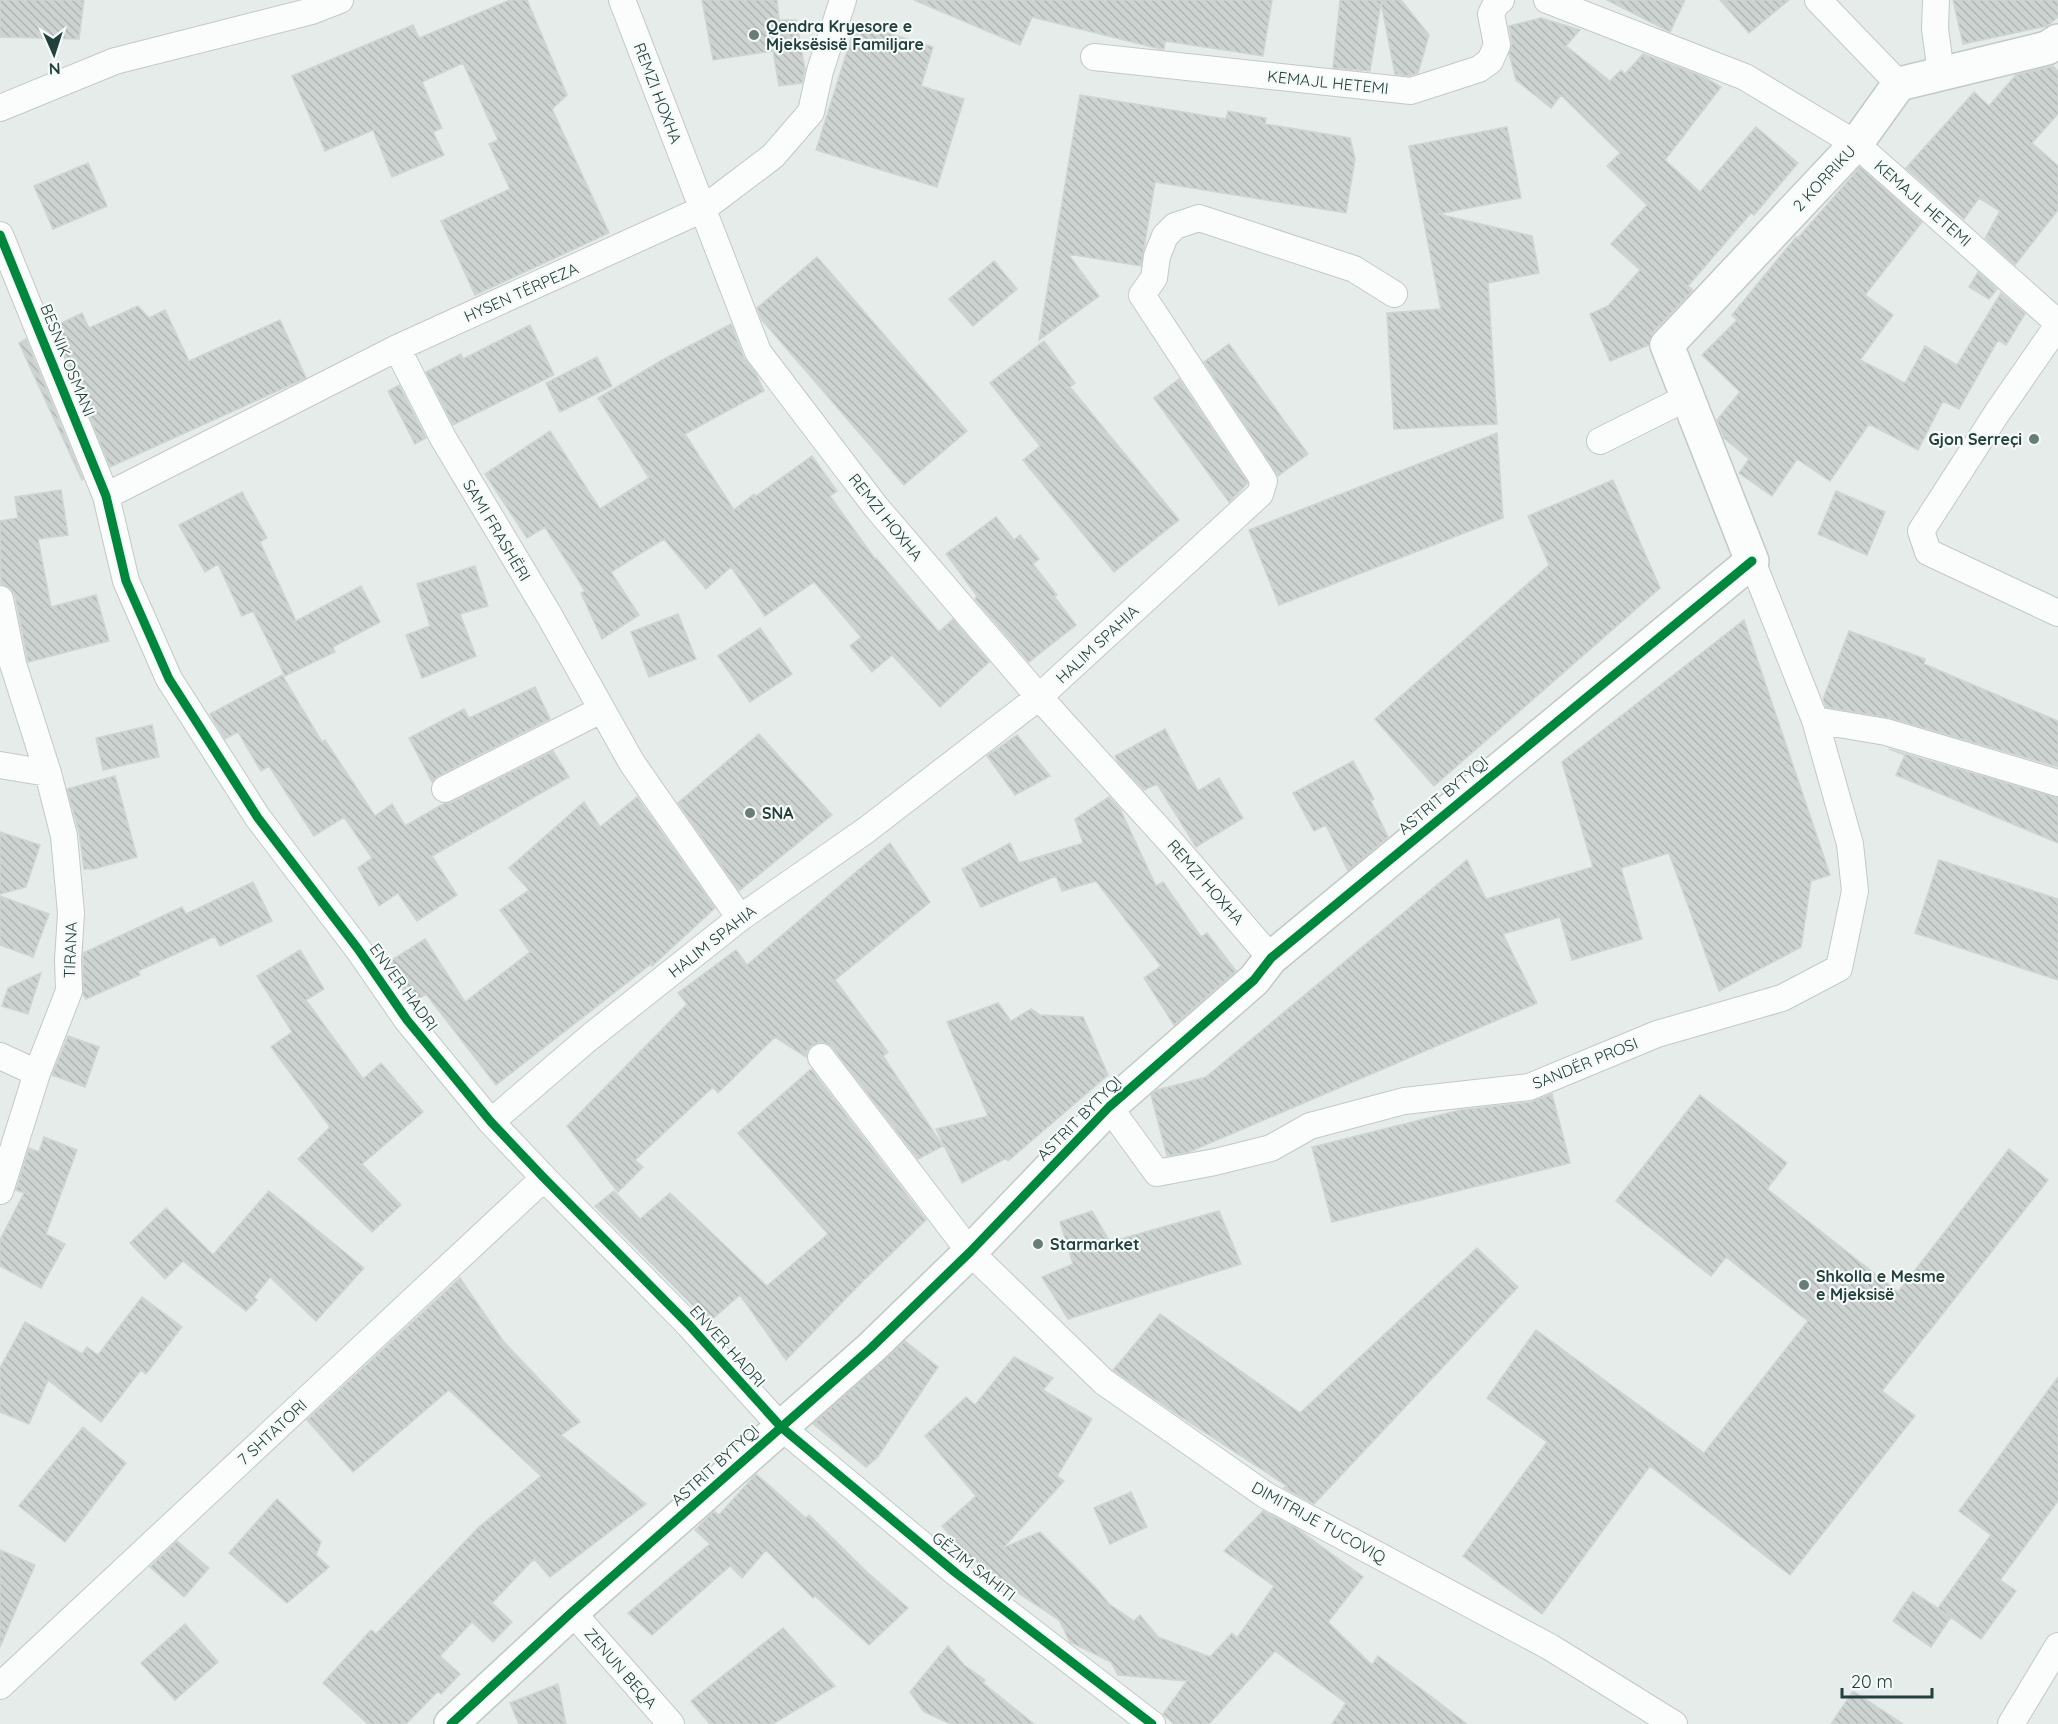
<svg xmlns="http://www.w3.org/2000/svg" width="2058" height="1724" font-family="Quicksand,sans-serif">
<defs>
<pattern id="building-back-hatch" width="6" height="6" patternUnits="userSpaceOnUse" patternTransform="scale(1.5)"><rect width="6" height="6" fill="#cdd3d1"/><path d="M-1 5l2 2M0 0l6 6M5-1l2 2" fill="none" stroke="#b0b6b4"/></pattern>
</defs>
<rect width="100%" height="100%" fill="#e6ecea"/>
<path fill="url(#building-back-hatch)" stroke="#cfd5d3" stroke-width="1.5" d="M0,0H84L79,39L0,37Z
M510,0H527L567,95L552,109L609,233L475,295L441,221L510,189L489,144L498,140L463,63L422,82L442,128L433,132L444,155L392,177L373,130L325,151L292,76L413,25L419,38Z
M702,0H777L779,20H796L805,69L802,83L779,86L773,51L713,60Z
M914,0H1272L1263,56L1165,41L1164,49H1160L1032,17L1020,45Z
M1340,0H1401L1429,35L1418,73L1409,76L1395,74L1381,3L1370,71L1333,68Z
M1607,0H1685L1670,32Z
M1720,0H1789L1749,33Z
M1953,0H2058V17L2047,26L1963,44Z
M1541,18L1580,30L1566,46L1610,81L1621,70L1625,74L1643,54L1704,77L1721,87L1665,160L1700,192L1756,127L1798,163L1754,215L1751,213L1688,286L1693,290L1653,332L1649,345L1610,361L1590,314L1608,306L1640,270L1611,244L1647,205L1607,166L1620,153L1561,95L1551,108L1516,80L1509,54L1512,43L1509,26Z
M856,23L933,47L921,86L964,99L937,187L816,150Z
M2053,66L2058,71V114L2032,143L2058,166V210L2015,265L1985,238L2000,211L1979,198L1964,219L1906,168L1974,92L1989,106L2016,75Z
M1080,95L1226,119L1228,111L1266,118L1265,124L1350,138L1355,159L1346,213L1155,182L1141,266L1068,254L1099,296L1039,340Z
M1507,127L1521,198L1438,214L1532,236L1539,273L1488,283L1497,424L1394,429L1387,313L1441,309L1409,146Z
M88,163L107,206L53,229L34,186Z
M1860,167L1922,222L1865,295L1893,315L1860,360L1905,383L1925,346L1957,365L2001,293L2025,314L2006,345L1998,340L1959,409L1943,401L1918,450L1869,424L1830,481L1797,459L1772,496L1739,473L1749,459L1724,438L1717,420L1740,392L1702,355L1737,320L1732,315L1796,237L1797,239Z
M817,257L967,431L904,485L762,320L757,308Z
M994,261L1017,289L973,326L949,299Z
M1978,272L1997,289L1989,299L1969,287Z
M138,306L149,318L165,310L189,361L280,320L306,378L110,467L53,327L82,313L89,328Z
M731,324L744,358L755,372L764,391L685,434L734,510L754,494L756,496L812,456L837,491L830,496L875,559L876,558L939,632L953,619L989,662L940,707L892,655L872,672L850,646L861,637L814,582L765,616L731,567L706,589L664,539L611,572L639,615L602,639L581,593L585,591L545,527L527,538L485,474L550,431L600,509L649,478L598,398L664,359Z
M530,325L554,375L453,425L426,372L461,354L463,359Z
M26,339L83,479L82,480L19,343Z
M1044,341L1075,383L1070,387L1179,520L1114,572L1023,460L1040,446L990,383Z
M1229,344L1308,454L1278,476L1204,362Z
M597,357L612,386L560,412L546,383Z
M1179,379L1248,483L1229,502L1154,398Z
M399,385L426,438L415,444L388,391Z
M1497,433L1503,518L1279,605L1249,530Z
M1613,480L1660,588L1434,786L1375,719L1549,565L1528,516Z
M61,490L68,535L38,539L51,607L96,595L109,641L28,662L15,596L11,589L1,584L0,521L18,518L15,497Z
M1836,491L1885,512L1867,555L1818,534Z
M242,492L267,538L260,542L296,621L361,586L380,622L333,647L335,652L285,676L253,611L242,616L218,564L205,572L179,525Z
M996,517L1014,540L1020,535L1039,559L1033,564L1057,595L1054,596L1076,625L1029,662L975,599L977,596L946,554Z
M475,566L488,606L460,614L476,656L422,678L406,635L430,626L417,584Z
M678,614L696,659L649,677L631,632Z
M1744,620L1830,875L1811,881L1801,947L1719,991L1669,853L1621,868L1642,939L1572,960L1560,917L1503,934L1537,1003L1189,1152L1167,1156L1151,1095L1157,1090L1206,1077L1467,860L1486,899L1593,867L1562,762Z
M760,628L792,674L750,702L718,656Z
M1849,631L1925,659L1924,664L2058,721V767L1890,718L1826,707L1823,699Z
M282,675L322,742L325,740L375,816L392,804L405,826L443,804L452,802L553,751L569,777L432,856L457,895L417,921L398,893L379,906L358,868L372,858L344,817L314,836L269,766L261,771L238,732L225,739L210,714Z
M535,687L550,719L438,776L432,782L409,738L464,709L469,718Z
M152,725L159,757L103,770L96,738Z
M1165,729L1198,791L1219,778L1243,818L1196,847L1157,784L1144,790L1118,762L1115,756Z
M759,734L832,815L739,891L678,803Z
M1017,735L1050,776L1015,795L987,756Z
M1889,749L2058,798V843L1896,775L1905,755Z
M1353,761L1374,799L1371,801L1388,837L1348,871L1326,825L1314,831L1293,793Z
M115,776L137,857L94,869H84L79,832L67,789Z
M637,797L715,908L652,966L651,964L496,1085L426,994L413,1002L387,963L425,939L465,1002L530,952L500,910L529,890L509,868L584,802L600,827Z
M1109,797L1120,809L1156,886L1163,882L1201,937L1207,933L1236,971L1174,1025L1144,978L1161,966L1096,881L1062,891L1056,876L981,907L962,869L1010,843L1019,863L1083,843L1075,819Z
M0,832L40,845L26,887L0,894Z
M890,843L930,902L835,980L888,1052L883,1056L943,1146L918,1159L832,1047L826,1043L819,1042L811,1046L807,1051L806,1057L775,1037L718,1093L713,1087L635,1160L643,1167L618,1192L567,1126L687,1004L678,993L736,950L747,965Z
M1939,860L2058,899V980L1915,933Z
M253,882L272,921L220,946L215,936L138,971L140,975L86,999L83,994V953L182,907L186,914Z
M0,896L49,914L33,957L0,945Z
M300,950L324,989L306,1000L363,1079L381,1063L423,1112L362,1164L401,1205L372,1232L298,1159L330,1127L271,1047L292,1032L257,976Z
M41,973L28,1014L2,1006L8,988Z
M998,1003L1011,1021L1031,1009L1040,1015L1083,1017L1108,1075L1008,1161L1006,1158L962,1183L936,1129L988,1116L947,1022Z
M68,1036L99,1047L85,1087L52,1075Z
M811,1069L926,1220L862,1282L786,1360L740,1295L709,1322L595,1206L614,1191L640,1219L670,1193L767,1286L828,1234L738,1133Z
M1552,1094L1570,1163L1332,1222L1312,1147L1460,1110L1531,1102Z
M1700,1095L1787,1163L1767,1189L1898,1292L2009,1149L2048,1180L1882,1391L1915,1416L1790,1575L1650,1466L1542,1614L1463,1556L1547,1442L1487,1398L1536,1330L1704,1453L1808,1321L1726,1257L1711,1276L1616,1201Z
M44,1137L77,1150L46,1234L65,1244L41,1288L0,1266V1240L24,1193L16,1190L29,1148L39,1152Z
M269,1191L364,1268L316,1321L270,1277L254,1297L257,1300L246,1311L183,1261L165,1279L130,1243L166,1208L213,1255Z
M1092,1211L1110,1242L1219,1211L1241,1264L1068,1319L1042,1277L1073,1264L1060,1222Z
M1477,1248L1518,1287L1314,1504L1284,1488L1287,1486L1178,1415L1113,1370L1160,1314L1300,1413Z
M460,1278L503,1341L580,1422L561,1435L646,1504L550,1577L534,1559L492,1603L512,1622L493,1642L472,1622L440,1656L460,1674L441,1694L438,1691L406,1724H368L323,1683L371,1630L376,1634L479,1527L541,1476L449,1390L353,1472L307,1420Z
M142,1297L182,1327L146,1374L141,1370L101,1422L48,1380L29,1424L0,1412V1368L25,1322L82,1354L87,1347L98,1355Z
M905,1341L938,1367L877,1458L866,1467L813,1424Z
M1014,1357L1053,1378L1043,1390L1092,1419L1057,1476L1064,1481L1003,1548L1040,1532L1097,1589L1109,1604L1134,1621L1140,1615L1158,1637L1210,1657L1232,1633L1237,1638L1274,1586L1224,1551L1263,1511L1296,1528L1363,1577L1328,1622L1372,1665L1378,1656L1467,1724H1332L1346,1703L1275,1651L1209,1724H1174L1163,1714L1187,1681L1118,1675L1111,1662L1070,1642L1059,1620L1006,1585L1007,1583L970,1557L942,1526L976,1496L925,1436L966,1397L975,1405Z
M2058,1377V1501L2000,1580L2016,1591L1981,1639L1938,1608L1991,1535L1959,1511Z
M83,1427L126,1463L65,1542L19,1506Z
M756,1474L806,1518L809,1515L868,1573L908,1608L869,1645L815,1596L813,1598L766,1550L742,1578L730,1566L652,1635L628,1613L710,1544L695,1530L714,1511L719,1515Z
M1131,1492L1147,1527L1110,1544L1094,1508Z
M277,1499L321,1542L316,1555L329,1567L287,1603L229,1553Z
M177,1541L209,1568L184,1597L150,1567Z
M0,1550L35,1565L0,1647Z
M1913,1592L1951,1617L1931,1647L1893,1621Z
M185,1624L218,1662L175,1700L141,1663Z
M783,1628L835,1686L773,1724H710L691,1701Z
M948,1646L964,1665L985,1680L983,1683L1034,1724H951L924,1712L910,1692Z
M558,1684L566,1724H519L510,1703Z
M1853,1691L1903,1724H1831Z"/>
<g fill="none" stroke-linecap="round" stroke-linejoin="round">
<defs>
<path id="street" d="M622,0L758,352L876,507L1039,697L1177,849L1271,958
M1547,0L1745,77L1856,144L2058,323
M1818,0L1899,84
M1936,0L1935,29L1941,73
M1094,57L1411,91L1479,69L1490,61L1497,45L1491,14L1496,4L1501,0
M0,108L115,61L312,11L340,0
M0,235L106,496L126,581L169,679L258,818L358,949L407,1020L491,1122L544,1178L689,1325L781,1427L956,1573L1152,1724
M2058,325L1997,413L1921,531L1928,552L2058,613
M397,348L443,438L549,615L632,763L740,918
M1600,441L1688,397
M106,496L397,348L703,209L773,156L811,112L820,71L843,0
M1752,561L1815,720L1886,732L2058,783
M0,599L13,664L48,773L64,836L71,913L68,960L69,991L37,1073L0,1191
M0,765L48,773
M445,789L601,710
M0,1056L37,1073
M821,1057L970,1252L1104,1382L1267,1496L1550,1647L1674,1724
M1109,1107L1157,1173L1215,1162L1271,1148L1310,1126L1404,1101L1529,1087L1657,1034L1782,998L1839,968L1855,891L1850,844L1815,720
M491,1122L590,1037L740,918L865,831L1039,697L1260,494L1264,481L1259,473L1142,295L1154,278L1157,256L1165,236L1175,226L1199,218L1354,269L1394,294
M572,1612L671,1724
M0,1686L544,1178
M2011,1724L2058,1646"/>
<path id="secondary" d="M451,1724L572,1612L871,1348L970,1252L1109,1107L1254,980L1271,958L1752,561L1667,345L1856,144L1899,84L2047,48L2058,41"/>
</defs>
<use href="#street" stroke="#c3c9c7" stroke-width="28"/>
<use href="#secondary" stroke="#c2c9c7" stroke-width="36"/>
<use href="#street" stroke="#fbfcfc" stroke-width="26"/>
<use href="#secondary" stroke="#fbfcfc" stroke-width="33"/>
<defs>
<path id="cycleway" d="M0,235L106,496L126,581L169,679L258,818L358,949L407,1020L491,1122L544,1178L689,1325L781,1427L956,1573L1152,1724
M451,1724L572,1612L871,1348L970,1252L1109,1107L1254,980L1271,958L1752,561"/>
</defs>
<use href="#cycleway" stroke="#f5faf8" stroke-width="13"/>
<use href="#cycleway" stroke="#00873e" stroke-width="9"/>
</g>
<g fill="#677d7a" stroke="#f5faf8" stroke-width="2">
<circle cx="754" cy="35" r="6"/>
<circle cx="2034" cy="439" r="6"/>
<circle cx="750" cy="813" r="6"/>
<circle cx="1038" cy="1244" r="6"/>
<circle cx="1804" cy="1285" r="6"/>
</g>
<g text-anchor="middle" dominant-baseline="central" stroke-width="4.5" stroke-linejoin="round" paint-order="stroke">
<g font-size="16" font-weight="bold" fill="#22413d" stroke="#f5faf8" text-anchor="start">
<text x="766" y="26">Qendra Kryesore e<tspan x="766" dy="18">Mjeksësisë Familjare</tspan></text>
<text x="2022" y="439" text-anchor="end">Gjon Serreçi</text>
<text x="762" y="813">SNA</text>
<text x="1050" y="1244">Starmarket</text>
<text x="1816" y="1276">Shkolla e Mesme<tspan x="1816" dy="18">e Mjeksisë</tspan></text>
</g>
<g font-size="16" fill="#22413d" stroke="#f5faf8">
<text transform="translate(1328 82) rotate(6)">KEMAJL HETEMI</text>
<text transform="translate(658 93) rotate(69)">REMZI HOXHA</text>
<text transform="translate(1824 178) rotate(-47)">2 KORRIKU</text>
<text transform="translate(1923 203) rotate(41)">KEMAJL HETEMI</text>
<text transform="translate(521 292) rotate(-24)">HYSEN TËRPEZA</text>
<text transform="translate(68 360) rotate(68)">BESNIK OSMANI</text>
<text transform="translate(886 517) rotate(51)">REMZI HOXHA</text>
<text transform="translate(497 530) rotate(59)">SAMI FRASHËRI</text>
<text transform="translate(1097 644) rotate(-43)">HALIM SPAHIA</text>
<text transform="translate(1443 795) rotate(-40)">ASTRIT BYTYQI</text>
<text transform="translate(1206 882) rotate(49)">REMZI HOXHA</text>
<text transform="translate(712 941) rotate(-38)">HALIM SPAHIA</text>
<text transform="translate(70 950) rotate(-88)">TIRANA</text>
<text transform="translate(404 987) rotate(54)">ENVER HADRI</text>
<text transform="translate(1585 1063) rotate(-22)">SANDËR PROSI</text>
<text transform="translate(1079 1118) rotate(-45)">ASTRIT BYTYQI</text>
<text transform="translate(728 1346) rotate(48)">ENVER HADRI</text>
<text transform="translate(272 1432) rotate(-43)">7 SHTATORI</text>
<text transform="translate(715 1465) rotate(-42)">ASTRIT BYTYQI</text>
<text transform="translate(1319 1522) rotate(29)">DIMITRIJE TUCOVIQ</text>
<text transform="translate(974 1566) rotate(38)">GËZIM SAHITI</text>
<text transform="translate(621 1668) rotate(49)">ZENUN BEQA</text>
</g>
</g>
<g transform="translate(54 54) rotate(177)" stroke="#f5faf8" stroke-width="4.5" paint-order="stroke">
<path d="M0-4.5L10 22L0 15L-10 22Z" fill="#22413d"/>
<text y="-9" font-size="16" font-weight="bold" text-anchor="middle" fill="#22413d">N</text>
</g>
<path d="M1842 1688v9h90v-9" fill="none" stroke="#22413d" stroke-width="3"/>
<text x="1851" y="1688" font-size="18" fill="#22413d" stroke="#f5faf8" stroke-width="4.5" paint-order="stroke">20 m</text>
</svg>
